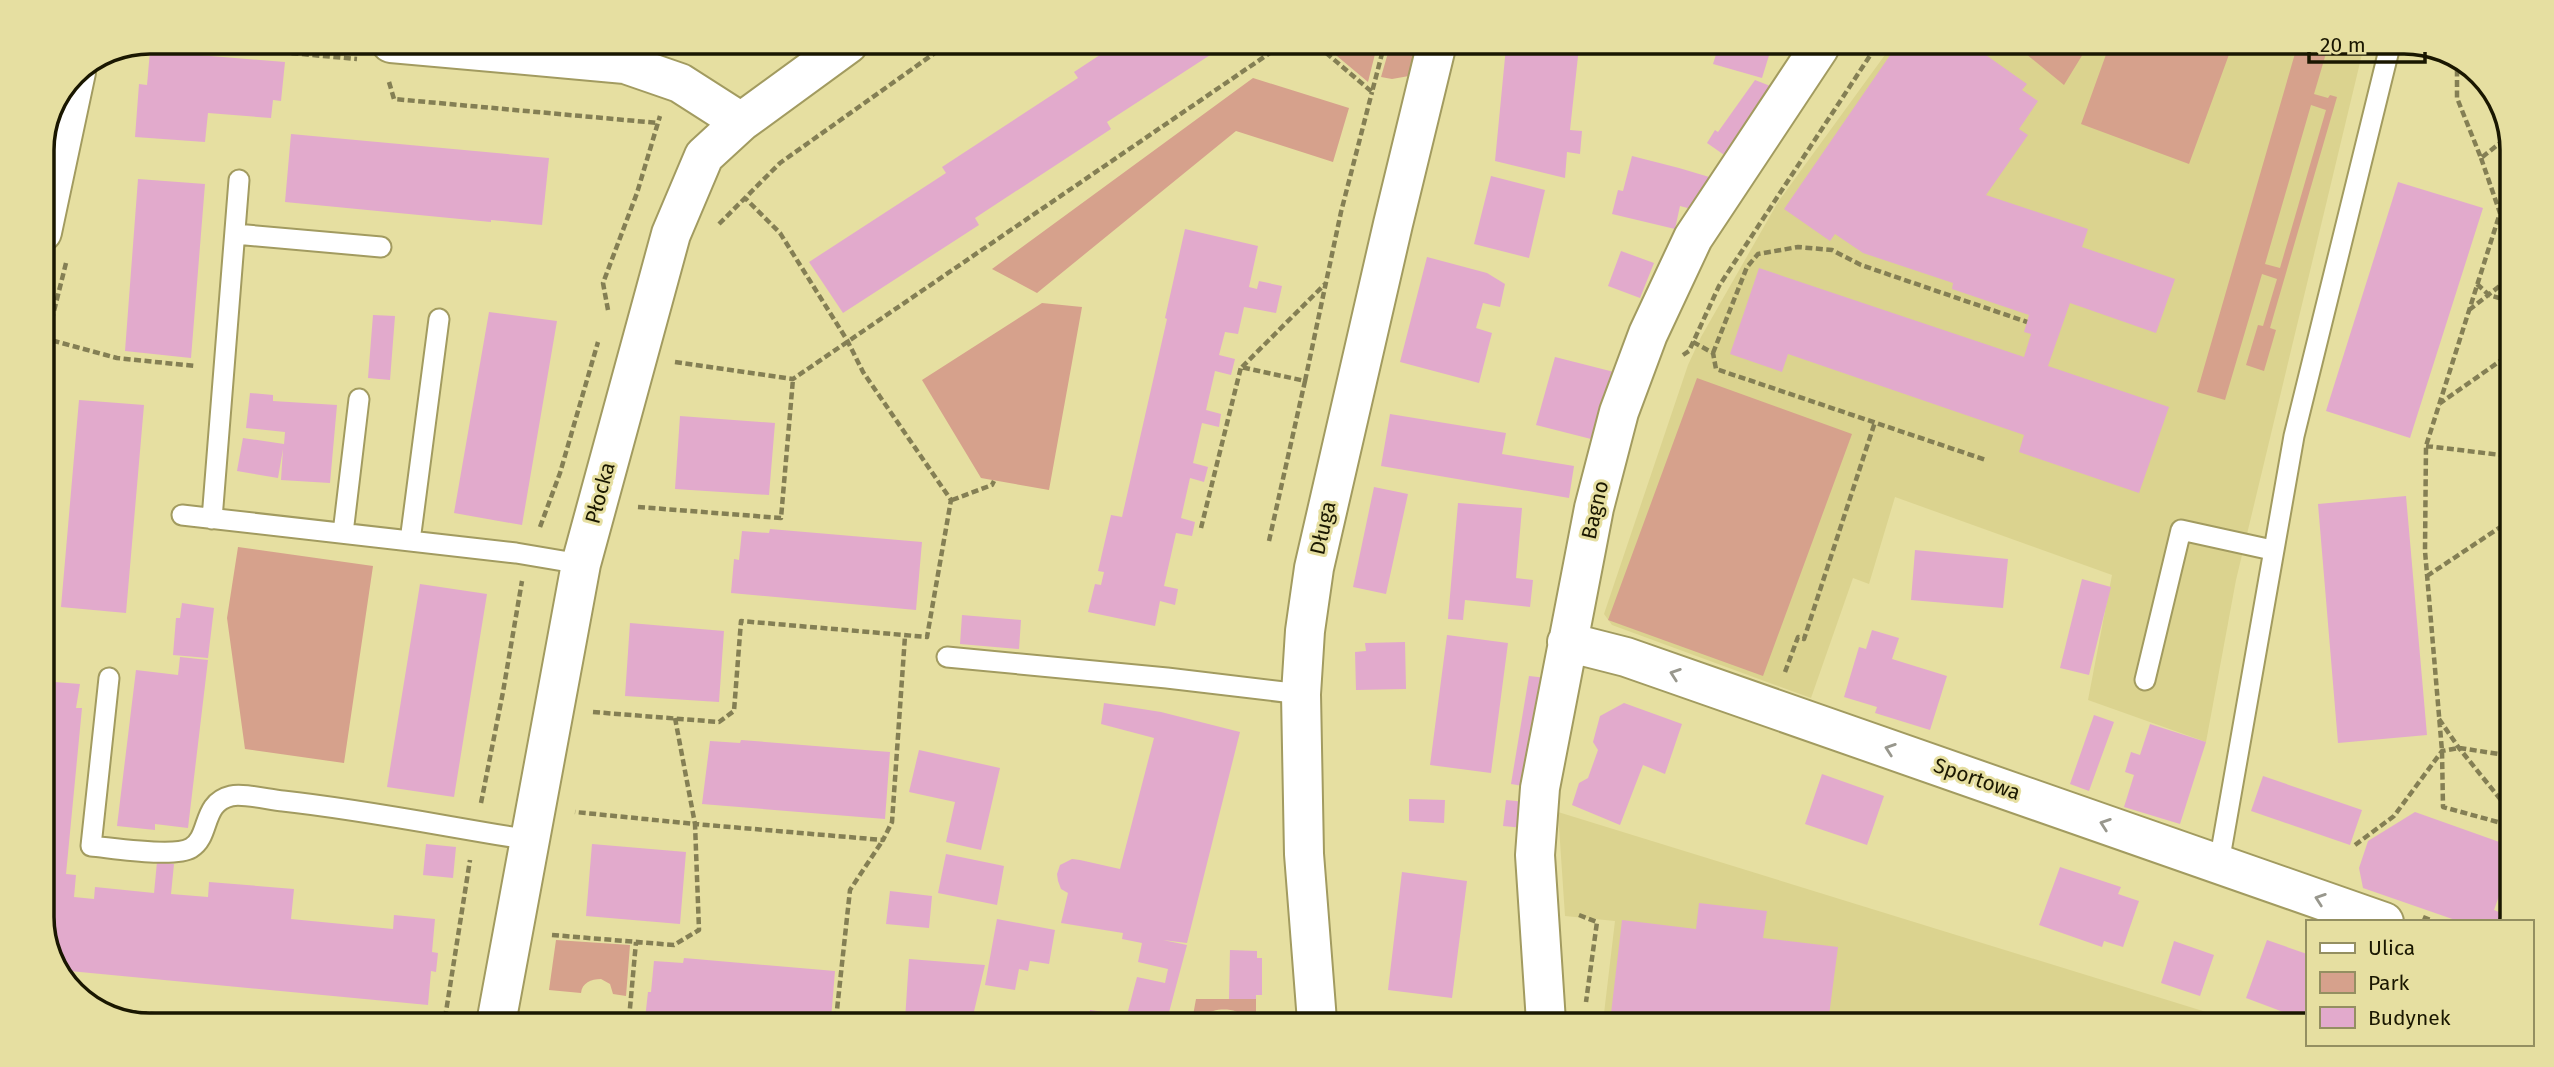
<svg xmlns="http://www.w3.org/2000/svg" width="2554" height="1067" font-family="'Fira Sans',sans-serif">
<rect width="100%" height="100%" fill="#e6dfa1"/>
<path fill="#dbd38f" d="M1890,48L2363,50L2236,580L2206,742L2088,700L2112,575L1895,497L1869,584L1853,578L1811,698L1612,625L1604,614L1688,365L1701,337L1778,202Z
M1558,812L2245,1024L1603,1022L1615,921L1565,916Z"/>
<path fill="#d6a18c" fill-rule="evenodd" d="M1345,46H1377L1368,82L1331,51Z
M1390,46H1415L1409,76L1392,79L1381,77Z
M2020,49H2086L2064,85Z
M2108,49H2231L2189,164L2081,124Z
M2296,50H2327L2314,94L2328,98L2330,95L2337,97L2270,328L2276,330L2264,371L2246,365L2258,325L2263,326L2277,279L2262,274L2225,400L2197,392ZM2311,105L2326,110L2280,268L2265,264Z
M1253,78L1349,108L1333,162L1236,131L1037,293L992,269Z
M1042,303L1082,307L1049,490L981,478L922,380Z
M1697,378L1852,434L1763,676L1608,620Z
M238,547L373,566L344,763L245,749L227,618Z
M556,940L630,945L626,996L613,994L610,984L601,979C591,979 582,983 581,993L549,990Z
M1196,999H1256V1021H1248C1240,1007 1216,1007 1204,1015L1202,1021H1192Z"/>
<path fill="#e2aacc" d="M1115,45L1224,46L1107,122L1111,129L975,218L979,225L843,313L809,262L946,173L942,167L1078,78L1074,72Z
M1506,47H1579L1570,130L1582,131L1580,154L1567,152L1565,178L1495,161Z
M1718,48H1787L1786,53L1771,49L1762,78L1713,64Z
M1895,48H1976L2027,84L2022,90L2038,101L2019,129L2028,135L1986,195L2088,229L2082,247L2175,279L2156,333L2070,303L2048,366L2169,407L2139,493L2019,452L2024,435L1788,354L1782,372L1730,354L1759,268L2024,357L2031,334L2024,332L2029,315L1952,289L1953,283L1863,253L1835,234L1830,241L1784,209Z
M150,51L285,62L281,101L273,100L271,118L208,113L205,142L135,137L139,84L147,85Z
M1755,80L1778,89L1730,159L1707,143L1715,130L1718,132Z
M291,134L549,158L542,225L491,220V222L285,202Z
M1632,156L1679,168L1716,179L1695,210L1680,206L1675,229L1612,214L1618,190L1623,191Z
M1491,176L1545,190L1529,258L1474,244Z
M138,179L205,184L191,358L125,351Z
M2398,182L2483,208L2410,438L2326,411Z
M1185,229L1258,246L1249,287L1257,289L1259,281L1282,286L1276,313L1244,307L1238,334L1225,332L1219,355L1235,359L1231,375L1215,371L1206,410L1221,414L1219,427L1202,423L1193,463L1208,467L1204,482L1190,478L1181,518L1195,522L1192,536L1176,533L1164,586L1178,589L1175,605L1160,601L1155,626L1088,612L1095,584L1101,585L1104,572L1098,571L1111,515L1122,517L1167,319L1165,318Z
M1621,251L1654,263L1640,298L1608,286Z
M1427,257L1487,273L1505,284L1500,307L1483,303L1476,328L1492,333L1479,383L1400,362Z
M489,312L557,321L522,525L454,513Z
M373,315L395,316L390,380L368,378Z
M1555,357L1614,372L1595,440L1536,425Z
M250,393L273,395V401L337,405L330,483L281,480L283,449L278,478L237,471L243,438L284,444L285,432L246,428Z
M79,400L144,405L126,613L61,607Z
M1390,414L1506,433L1502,454L1574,466L1569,498L1381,466Z
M680,416L775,423L769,495L675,489Z
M1374,487L1408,494L1386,594L1353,587Z
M2406,496L2427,735L2338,743L2318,504Z
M1458,503L1522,508L1516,578L1533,580L1530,607L1465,600L1463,620L1448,619Z
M770,529L922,542L916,610L731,593L734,559L739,560L742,531L769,533Z
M1915,550L2008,559L2003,608L1911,600Z
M2082,579L2111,587L2089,675L2060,668Z
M420,584L487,594L454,797L387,787Z
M182,603L214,608L208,658L173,655L176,618H180Z
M962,615L1021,620L1019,649L960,644Z
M630,623L724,631L719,702L625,696Z
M1872,630L1899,638L1892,659L1947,676L1930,730L1875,713L1877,707L1844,697L1859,647L1866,649Z
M1447,635L1508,643L1491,773L1430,765Z
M1405,642L1406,689L1356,690L1355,652L1366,651L1365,643Z
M180,657L208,660L188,828L155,824V830L117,826L136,670L178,675Z
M1529,676L1547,678L1529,787L1511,784Z
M42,681L80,684L76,708H82L66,874L76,875L74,897L94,899L95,887L154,893L157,862L174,864L171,894L208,897L209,882L294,889L291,919L393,929L394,915L435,919L432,952L438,953L436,972L431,971L428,1005L59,970L42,924Z
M1104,703L1161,712L1240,732L1187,943L1163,940L1187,945L1167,1020L1128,1011L1137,977L1165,983L1168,969L1138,962L1142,943L1122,939L1123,933L1061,923L1068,893L1061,889L1058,881L1057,874L1060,865L1072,859L1080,860L1120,869L1154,738L1101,724Z
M1624,703L1682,724L1665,774L1643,765L1620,825L1572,805L1579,783L1588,778L1598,750L1593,742L1600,716Z
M2094,715L2114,722L2089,791L2070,784Z
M2150,724L2206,742L2180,824L2124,807L2134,775L2125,772L2131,752L2140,755Z
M741,740L890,752L885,819L702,804L710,741L740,743Z
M919,750L1000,768L981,850L946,842L955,802L909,792Z
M1822,774L1884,796L1867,845L1805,824Z
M2263,776L2362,810L2350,845L2251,811Z
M1409,799L1445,800L1444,823L1409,821Z
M1506,800L1526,802L1524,828L1503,826Z
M2415,812L2505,844V879L2494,910L2504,914V922H2461L2363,888L2359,868L2368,841Z
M426,844L456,847L453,878L423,875Z
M592,844L686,852L680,924L586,916Z
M946,854L1004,866L997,905L938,893Z
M2060,867L2121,887L2118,894L2139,901L2123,947L2104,941L2102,947L2039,925Z
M1402,872L1467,881L1452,998L1388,990Z
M890,891L932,896L929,928L886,924Z
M1699,903L1767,911L1763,938L1838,947L1828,1023L1610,1022L1622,920L1696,929Z
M997,919L1055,930L1049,964L1030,961L1028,971L1019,969L1015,990L985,985Z
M2267,940L2307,954V1014L2305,1020L2246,998Z
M2174,941L2214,955L2200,996L2161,983Z
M1230,950L1257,951V958H1262V995H1256V999H1229Z
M684,958L835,971L831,1019H645L648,992H651L654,961L683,963Z
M909,959L985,965L972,1020H905Z
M1090,1010L1154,1019V1021L1089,1020Z"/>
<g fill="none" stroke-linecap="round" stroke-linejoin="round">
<defs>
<path id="service" d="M235,234L381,247
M182,515L516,553L581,564
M212,519L239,180
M343,533L359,399
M410,541L439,319
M947,657L1167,678L1301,694
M109,678L91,846C113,848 174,858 191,848C211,836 201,803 231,796C243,793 270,800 283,801C366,810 448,827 530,840
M2145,680L2181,530L2272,550
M2219,863L2294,436L2389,50"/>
<path id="minor" d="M391,43L625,64L680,83L741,122
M42,232L76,72
M1567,642L1626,657L2384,922
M497,1018L581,564L671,234L704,156L741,122L848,44
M1317,1021L1304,854L1301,694L1305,631L1314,568L1393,224L1436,47
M1546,1022L1535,855L1540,788L1594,508L1619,412L1648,334L1693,238L1819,48"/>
</defs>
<use href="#service" stroke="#a29b60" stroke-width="23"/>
<use href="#minor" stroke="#a29b60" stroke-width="42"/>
<path stroke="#847f54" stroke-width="4.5" stroke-dasharray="7 3.5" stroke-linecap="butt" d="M166,42L357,59
M1318,46L1372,92L1384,46
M707,52L768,44
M2457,59V98L2481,158L2509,136
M389,82L394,99L658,123
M2481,158L2500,213L2426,446L2425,551L2442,751L2443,807L2505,824
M2500,212L2511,181
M719,224L780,163L946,45
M66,263L47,339L117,358L195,366
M2477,284L2489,295L2510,301
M608,310L603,283L637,193L660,116
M2469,310L2510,278
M1693,342L1713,353L1716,369L1986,460
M1713,353L1747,267L1758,254L1798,247L1832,250L1861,265L2027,322
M1683,355L1689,351L1719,286L1875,48
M675,362L793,379L1280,46
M1242,367L1325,284
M1305,381L1341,212L1372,92
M2439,404L2510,354
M2426,446L2509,456
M952,500L992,485L994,481
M638,507L781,518L793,379
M540,527L560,473L598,342
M1201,528L1241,367L1305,381L1269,541
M2427,576L2508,522
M1785,672L1798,637L1804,639L1875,422
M593,712L719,722L734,711L741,621L927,637L951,500L863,372L847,340L780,233L745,198
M675,718L695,824L883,840L892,822L905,636
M2439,719L2459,748L2505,805
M481,803L503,692L522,581
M2355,845L2394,816L2442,751L2459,748L2506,755
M1579,915L1597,922L1586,1002
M2423,917L2435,922
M552,935L674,945L699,930L695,824L575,812
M98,1009L184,1017
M445,1018L470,860
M629,1019L636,942
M836,1019L850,890L883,840"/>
<use href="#service" stroke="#fff" stroke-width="19"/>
<use href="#minor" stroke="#fff" stroke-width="38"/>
</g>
<defs><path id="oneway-chevron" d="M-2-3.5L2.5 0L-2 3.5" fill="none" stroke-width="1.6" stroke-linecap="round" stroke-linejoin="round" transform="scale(1.75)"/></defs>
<g stroke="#98978d">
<use href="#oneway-chevron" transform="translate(1675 674) rotate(-161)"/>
<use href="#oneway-chevron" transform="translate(1890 749) rotate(-161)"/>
<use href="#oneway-chevron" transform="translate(2105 824) rotate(-161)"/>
<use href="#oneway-chevron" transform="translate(2320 899) rotate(-161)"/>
</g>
<g text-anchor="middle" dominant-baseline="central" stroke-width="6" stroke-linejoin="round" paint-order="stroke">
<g font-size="21" fill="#1a1701" stroke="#e6dfa1">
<text transform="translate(600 493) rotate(-75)">Płocka</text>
<text transform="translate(1595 510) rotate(-77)">Bagno</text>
<text transform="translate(1323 528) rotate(-77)">Długa</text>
<text transform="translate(1977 779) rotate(19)">Sportowa</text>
</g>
</g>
<path d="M0 0H2554V1067H0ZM150 54H2404A96 96 0 0 1 2500 150V917A96 96 0 0 1 2404 1013H150A96 96 0 0 1 54 917V150A96 96 0 0 1 150 54Z" fill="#e6dfa1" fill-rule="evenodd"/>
<path fill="none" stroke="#1a1701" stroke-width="3.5" d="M150 54H2404A96 96 0 0 1 2500 150V917A96 96 0 0 1 2404 1013H150A96 96 0 0 1 54 917V150A96 96 0 0 1 150 54Z"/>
<rect x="2306" y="920" width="228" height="126" fill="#e6dfa1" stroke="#948f61" stroke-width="2"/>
<rect x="2320" y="943" width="35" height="10" fill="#ffffff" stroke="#948f61" stroke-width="2"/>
<text x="2368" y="955" font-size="21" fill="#1a1701">Ulica</text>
<rect x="2320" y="972" width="35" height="21" fill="#d6a18c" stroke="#948f61" stroke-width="2"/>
<text x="2368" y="990" font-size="21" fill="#1a1701">Park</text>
<rect x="2320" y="1007" width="35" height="21" fill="#e2aacc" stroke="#948f61" stroke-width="2"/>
<text x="2368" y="1025" font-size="21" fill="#1a1701">Budynek</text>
<path d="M2309 52v10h116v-10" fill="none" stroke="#1a1701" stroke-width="3.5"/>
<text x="2320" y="52" font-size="21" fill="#1a1701" stroke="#e6dfa1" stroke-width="5" paint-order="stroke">20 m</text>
</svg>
